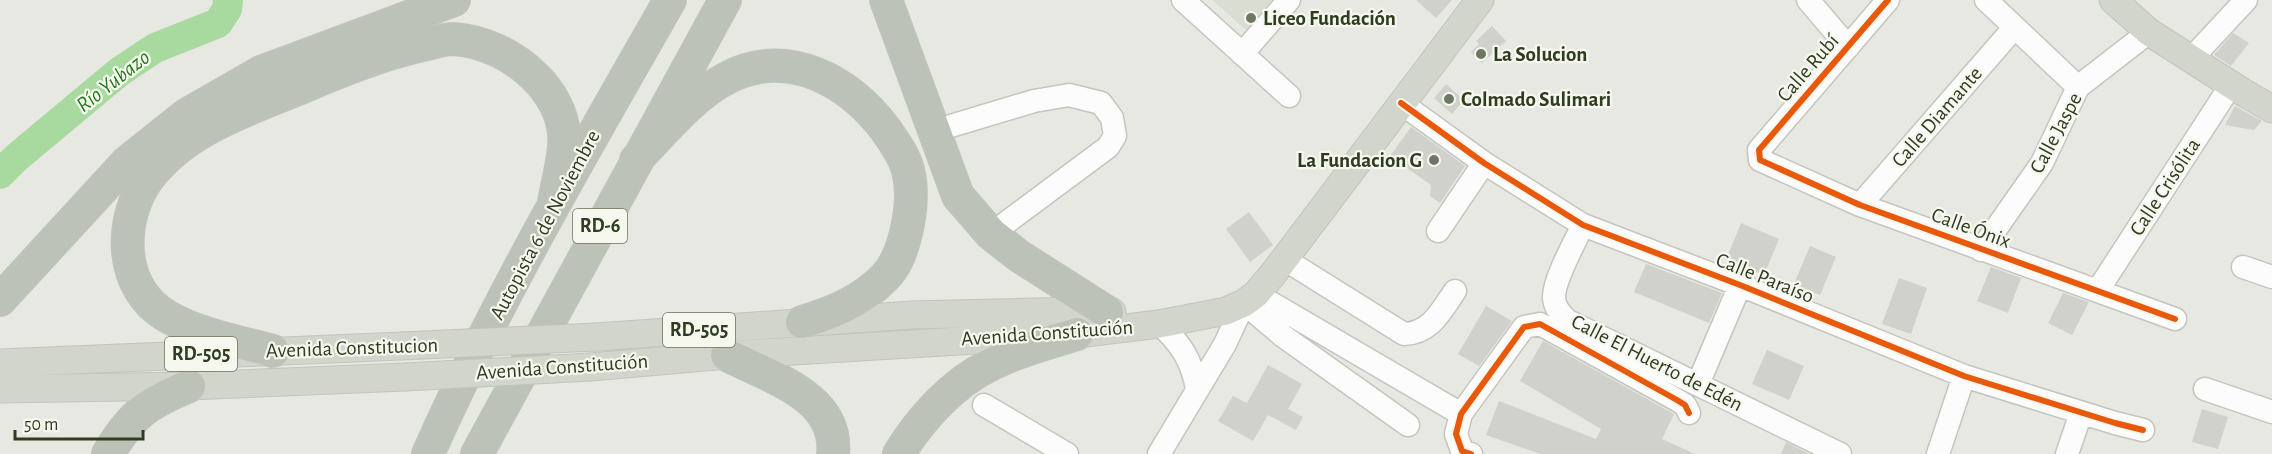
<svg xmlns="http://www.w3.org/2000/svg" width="2272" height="454" font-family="'Alegreya Sans',sans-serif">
<rect width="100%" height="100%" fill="#e7e8e2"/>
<path fill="#daded2" d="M1212,0H1284L1253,36Z"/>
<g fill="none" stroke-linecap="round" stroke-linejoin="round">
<path stroke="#a8daa0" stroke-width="30" d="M0,174L16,158L119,72L155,48L218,23L227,9L228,0"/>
</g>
<path fill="#cfd1ca" d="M1416,0H1452L1436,18Z
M1492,26L1506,41L1482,63L1471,52L1479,44L1476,41Z
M2233,33L2249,43L2231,66L2214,55Z
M1446,84L1464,100L1452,114L1434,98Z
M2235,106L2262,121L2254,130L2225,125Z
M1411,127L1465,166L1440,203L1430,196L1431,185L1390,156Z
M1249,212L1273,245L1250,262L1226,229Z
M1741,223L1779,239L1764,275L1726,260Z
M1810,246L1836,257L1820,295L1794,284Z
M1646,264L1722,293L1709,323L1634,292Z
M1991,267L2021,278L2008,313L1977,301Z
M1899,278L1927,288L1911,334L1882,324Z
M2063,293L2089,302L2072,335L2048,323Z
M1486,306L1512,321L1479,366L1458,354Z
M1543,341L1674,414L1662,439L1695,454H1540L1486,435L1499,401L1596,439L1601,429L1520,381Z
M1767,350L1804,366L1789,400L1752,384Z
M1268,365L1302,384L1288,409L1303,417L1296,430L1268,415L1253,441L1218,421L1233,396L1247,403Z
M2202,409L2228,417L2218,449L2192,442Z
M1786,442L1809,454H1781Z"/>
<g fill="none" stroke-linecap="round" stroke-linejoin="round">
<defs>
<path id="minor" d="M1183,0L1289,96
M1808,0L1848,47
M1888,0L1759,150L1760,160L1860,205L2175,319
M1986,0L2078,87
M1242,54L1289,0
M2191,59L2246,0
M1401,103L1484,163L1583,225L1740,285L1964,376L2115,423L2143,430
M934,131L1034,101L1069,95L1101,103L1112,118L1115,136L1108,147L991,234
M1860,205L2014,28
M1583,225C1575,242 1554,279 1554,297C1554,307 1561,315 1568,321L1840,454
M1438,231L1484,163
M1981,250L2042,163L2078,87L2149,32
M1284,259L1404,334C1431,333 1441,311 1455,291
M2243,267L2272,277
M2098,290L2231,85
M1256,294L1461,414
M1159,324C1181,343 1192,361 1197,389
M1698,384L1740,285
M2205,389L2272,412
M984,405L1067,454
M1159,454L1225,344L1244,303L1283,336L1408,425
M1471,454L1462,451L1456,434L1461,414L1524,327L1540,324L1677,400L1685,405L1689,413
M1938,454L1964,376
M2067,454L2081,413"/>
<path id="major" d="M2113,0L2149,32L2241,91L2272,109
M596,337L912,315L1078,311L1112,312
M0,363L402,346
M591,367L727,355L1077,334L1159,324L1226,311L1244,303L1256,294L1273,274L1480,0
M0,389L189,386L405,377"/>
<path id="highway" d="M886,0L958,196L991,234L1019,256L1107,312
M636,160C664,132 692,96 727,78C788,46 849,81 886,130C894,142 904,155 908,170C913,190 911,212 906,233C902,249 897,265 885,277C862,301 832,313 802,322
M0,300L127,162L186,115L261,72L454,0
M273,351C237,341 178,331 151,304C116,268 123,206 154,171C191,128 247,110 298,89C340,71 382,54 427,44C435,42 445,39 453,39C483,41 513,55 534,76C550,91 563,113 564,135C566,153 557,184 554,202
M727,355C769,377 839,396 833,454
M108,454C132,414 146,404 189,386
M428,454C498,297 585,149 670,0
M477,454L725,0
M899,454C920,419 953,383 990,365C1017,351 1048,343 1077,334"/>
</defs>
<use href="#minor" stroke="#c3c5bf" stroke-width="25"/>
<use href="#major" stroke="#c1c5bb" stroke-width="29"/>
<use href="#highway" stroke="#c1c5bb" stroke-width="34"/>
<use href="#minor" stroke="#fbfcfb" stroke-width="22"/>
<use href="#major" stroke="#d1d5cc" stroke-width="27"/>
<use href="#highway" stroke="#bdc2b9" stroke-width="32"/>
<defs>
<path id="major-bridge" d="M402,346L596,337
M405,377L591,367"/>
</defs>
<use href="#major-bridge" stroke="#c1c5bb" stroke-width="29" stroke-linecap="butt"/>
<use href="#major-bridge" stroke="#d1d5cc" stroke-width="27"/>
<defs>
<path id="cycleway" d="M1888,0L1759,150L1760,160L1860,205L2175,319
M1401,103L1484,163L1583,225L1740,285L1964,376L2115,423L2143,430
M1471,454L1462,451L1456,434L1461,414L1524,327L1540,324L1677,400L1685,405L1689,413"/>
</defs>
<use href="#cycleway" stroke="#f6f8f0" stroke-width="10"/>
<use href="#cycleway" stroke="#e8590c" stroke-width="6"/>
</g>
<g fill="#6f7863" stroke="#f6f8f0" stroke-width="2">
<circle cx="1251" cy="18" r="6"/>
<circle cx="1481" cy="54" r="6"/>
<circle cx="1449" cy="99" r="6"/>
<circle cx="1434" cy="160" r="6"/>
</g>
<g text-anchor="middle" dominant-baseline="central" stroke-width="4.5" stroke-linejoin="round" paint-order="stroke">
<g fill="#f6f8f0" stroke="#6b745e" stroke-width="1.5">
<rect x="573" y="209" width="54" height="34" rx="4.5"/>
<rect x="663" y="313" width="72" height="34" rx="4.5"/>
<rect x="165" y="337" width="72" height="34" rx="4.5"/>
</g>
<g font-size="20" font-weight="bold" fill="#2f3c1f">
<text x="600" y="226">RD-6</text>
<text x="699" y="330">RD-505</text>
<text x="201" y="354">RD-505</text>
</g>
<g font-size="21" font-weight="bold" fill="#2f3c1f" stroke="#f6f8f0" text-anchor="start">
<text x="1263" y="18">Liceo Fundación</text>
<text x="1493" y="54">La Solucion</text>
<text x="1461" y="99">Colmado Sulimari</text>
<text x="1422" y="160" text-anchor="end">La Fundacion G</text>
</g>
<g font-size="21" fill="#2f3c1f" stroke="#f6f8f0">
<text transform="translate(1808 68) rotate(-49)">Calle Rubí</text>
<text transform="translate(1937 117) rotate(-49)">Calle Diamante</text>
<text transform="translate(2056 133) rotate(-62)">Calle Jaspe</text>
<text transform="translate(2165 187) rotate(-57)">Calle Crisólita</text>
<text transform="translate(545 225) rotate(-62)">Autopista 6 de Noviembre</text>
<text transform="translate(1971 228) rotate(20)">Calle Ónix</text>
<text transform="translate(1765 278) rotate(22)">Calle Paraíso</text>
<text transform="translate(1047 333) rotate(-4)">Avenida Constitución</text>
<text transform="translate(352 348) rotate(-2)">Avenida Constitucion</text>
<text transform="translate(1657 363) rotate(27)">Calle El Huerto de Edén</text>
<text transform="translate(562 367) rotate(-4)">Avenida Constitución</text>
</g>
<g font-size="22" font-style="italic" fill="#217b17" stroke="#f6f8f0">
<text transform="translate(113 81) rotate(-38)">Río Yubazo</text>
</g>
</g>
<path d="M15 430v9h128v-9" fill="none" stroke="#2f3c1f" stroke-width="3"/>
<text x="24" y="430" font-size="18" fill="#2f3c1f" stroke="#f6f8f0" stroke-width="4.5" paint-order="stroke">50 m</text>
</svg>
